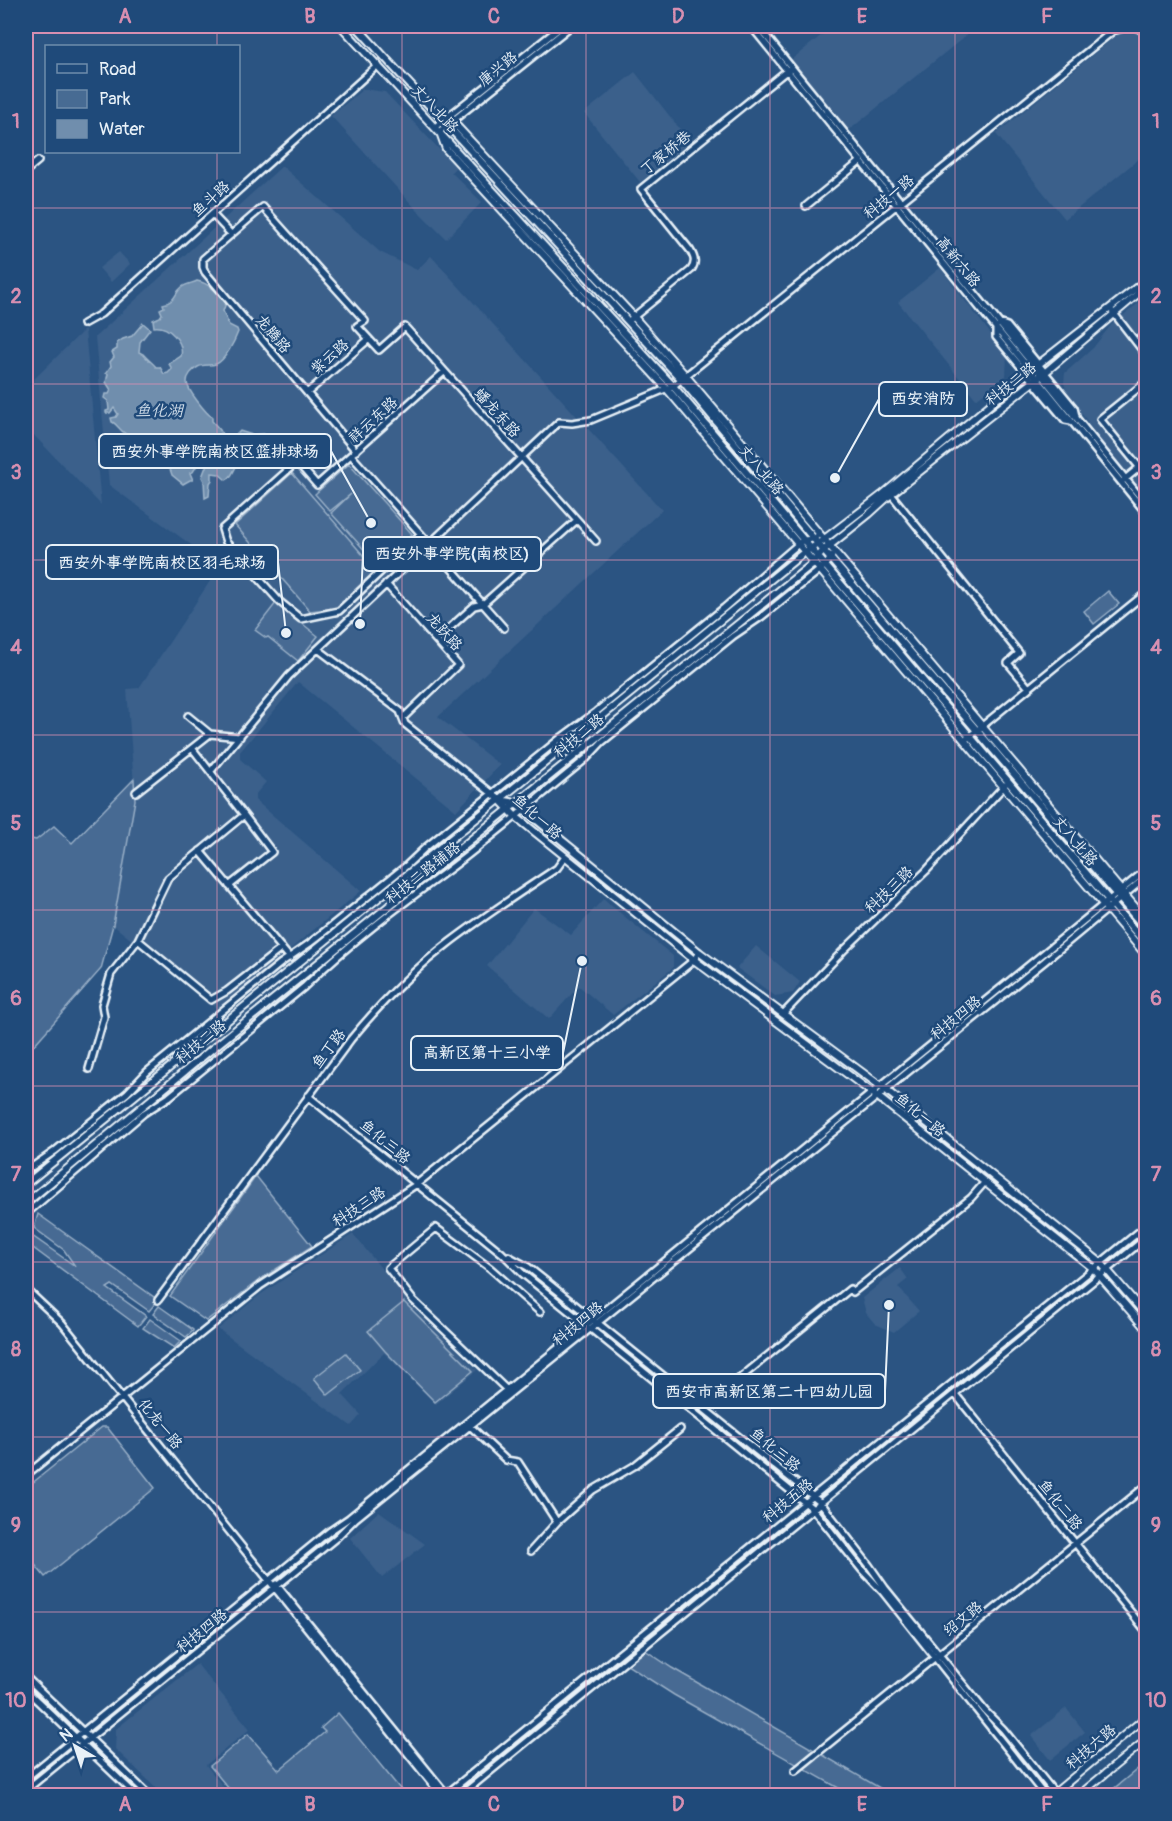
<svg xmlns="http://www.w3.org/2000/svg" width="1172" height="1821" font-family="Pangolin,'LXGW WenKai TC',sans-serif">
<rect width="100%" height="100%" fill="#2b5482"/>
<filter id="ink" filterUnits="userSpaceOnUse"><feTurbulence type="fractalNoise" baseFrequency=".0167" numOctaves="2"/><feDisplacementMap in="SourceGraphic" scale="12" xChannelSelector="R" yChannelSelector="G"/><feConvolveMatrix kernelMatrix="1 2 1 2 8 2 1 2 1" color-interpolation-filters="sRGB"/></filter>
<g filter="url(#ink)">
<path fill="#3a608b" d="M833,26H978L848,131L791,60Z
M1136,30L1146,42V153L1065,219L996,134L1122,31Z
M635,72L690,142L640,182L584,113Z
M363,89L385,92L456,167L451,172L482,202L446,239L415,208L331,116Z
M282,166L380,252L417,270L431,256L662,510L438,717L500,765L456,811L298,682L240,752V759L266,782L255,795V800L361,891L217,1009L113,925L135,800L127,689L139,688L220,566L109,485L95,337Z
M119,252L130,264L111,282L99,268Z
M940,268L1007,355L1006,376L976,399L898,302Z
M1146,297V497L1100,440L1067,392L1064,383L1065,373L1093,348L1111,325Z
M85,329L101,505L26,427V387Z
M603,899L673,956V968L613,1015L579,986L549,1019L487,966L534,908L571,935Z
M756,946L800,982L793,993L775,996L737,968Z
M353,1234L404,1296L407,1302L477,1370L436,1404L384,1353L342,1394L361,1415L351,1426L218,1329L261,1294Z
M900,1268L908,1279L898,1287L919,1311L894,1332L875,1324L866,1313L862,1298Z
M379,1511L425,1544L382,1578L350,1538Z
M197,1664L250,1729L206,1765L230,1795H164L115,1749L116,1729Z
M1066,1708L1085,1732L1050,1760L1031,1736Z"/>
<path fill="#476b93" stroke="#98aec6" stroke-width="1.5" d="M349,464L412,534L378,565L331,513L351,494L330,511L315,494Z
M292,473L376,570L336,608L310,611L235,525Z
M1108,591L1119,604L1094,624L1084,611Z
M276,603L318,636L298,661L268,637L266,638L255,630Z
M134,779L135,800L113,925L101,969L26,1054V838L36,840L54,826L72,843Z
M256,1176L312,1246L259,1280L206,1321L170,1296Z
M38,1214L158,1300L149,1311L112,1285L107,1288L146,1316L138,1326L29,1245L32,1236L75,1266L64,1250L34,1228Z
M404,1302L473,1371L435,1402L385,1351L368,1331Z
M159,1306L193,1330V1331L186,1337L153,1314Z
M150,1319L181,1341L174,1348L146,1330L143,1328Z
M346,1353L360,1370L328,1395L314,1378Z
M102,1427H107L155,1488L45,1577L26,1554V1488Z
M645,1650L672,1668L892,1795H851L674,1695L627,1665Z
M338,1713L405,1795H234L210,1766L248,1734L279,1770L325,1732L321,1728Z
M1146,1762V1795H1106Z"/>
<path fill="#708ead" stroke="#a0b6cb" stroke-width="1.5" d="M197,281C209,283 218,293 226,303L223,311L229,325L237,329L238,332C235,340 225,361 216,364C210,366 204,364 198,367C192,370 187,376 187,382C187,390 206,413 212,417V421L220,430L225,441L234,437L240,431L252,435L263,434L257,441L242,448L241,461C233,467 234,477 226,480L219,474L212,473V480L210,483L209,496L205,498L204,481L202,477L207,464L217,458L223,451L220,447V443L216,440L213,441L212,450L208,455L202,457L193,472L190,473L193,480H190L183,484L172,475L170,469L166,467L167,462L165,451L156,454L150,449H145C138,440 127,437 120,429C117,426 115,423 112,422L111,418L116,417L118,414L114,408L110,413H106V411L109,410L108,401L104,398L105,394H109L111,390L106,382L108,374L106,373L111,366L110,362L114,357L112,352L117,349V343L123,339L132,336L143,323L150,329L140,342L139,352L143,354C147,359 152,362 156,367H160L164,374L168,373L172,369L169,364L181,356C184,342 169,325 154,327L153,320L160,317L162,314L160,309L164,307L163,304C177,301 174,293 182,287C186,284 193,283 197,281Z"/>
<g fill="none" stroke-linecap="round" stroke-linejoin="round">
<defs>
<path id="minor" d="M751,26L1146,513
M758,26L1146,504
M1116,30C1128,26 1138,24 1146,35
M435,127L562,26
M440,131L571,26
M26,171L38,161
M806,206L861,161
M212,214L231,234
M1112,311L1146,355
M631,319L691,270C696,263 695,258 690,250L641,189L790,68
M999,323L1007,326L1074,408L1076,416
M83,324L101,314L378,65
M996,327V337L1065,420L1071,421
M307,393L369,339
M356,451L205,272L203,267V259L263,207L365,321L357,326L379,350L405,327L596,541
M351,455L504,628
M1140,468L1100,419L1146,382
M1124,480L1146,462
M891,494L1019,653L1008,663L1029,688
M421,534L339,611L301,619L280,602L226,542L222,529L297,462L317,485L444,372
M386,584L458,665L403,718
M436,640L474,606L483,604L577,520
M318,649L400,711L405,724L499,799
M188,716L210,734L240,737
M965,740L1146,593
M211,771L289,676L559,422L572,423L591,420L673,386L1119,26
M136,792L210,734
M200,851L290,958
M229,886L272,852L244,815
M138,940L211,1000L227,991L282,948
M783,1014L843,951L926,871L1005,785
M89,1069L104,1017L102,1005L111,974L138,940L168,878L244,815L192,748
M308,1096L502,1253L522,1273L813,1509L862,1570L882,1591L1045,1796
M26,1171L55,1151L127,1093L147,1072L281,963L310,943L406,866L425,848L562,737L596,712L724,608L803,540L814,539L819,534
M26,1214L144,1113L169,1097L304,987C348,944 398,907 447,871C495,835 541,795 587,758L602,742L733,636L761,617L826,565L832,556
M508,1256L528,1267L594,1320L821,1503L869,1565L885,1588L985,1711L1003,1729L1057,1796
M26,1289L62,1323L442,1796
M158,1300L351,1039C380,1004 413,970 450,942C484,916 521,892 557,868L565,857
M507,1390L413,1300L388,1268L436,1228L490,1268L540,1312
M724,1391L850,1289L853,1292L971,1198L985,1182
M955,1394L1146,1631
M470,1426L506,1460L518,1462L557,1522
M26,1475L260,1286L417,1184L694,960L699,952
M531,1551L557,1522L593,1490L634,1466L680,1429
M276,1584L448,1796
M26,1677L150,1796
M26,1690L137,1796
M795,1771L1146,1486
M26,1778L330,1531L349,1518L1146,870
M26,1790L337,1537L356,1518L1045,961L1146,877
M444,1796L1146,1226
M460,1796L1146,1238"/>
<path id="major" d="M341,26L673,386L1146,944
M356,26L682,380L818,544L1146,929
M452,121L634,317L686,376L1146,920
M441,135L446,149L667,389L1146,955
M499,799L515,816L694,960L878,1097L1094,1269L1146,1329
M500,800L516,803L699,952L886,1090L1101,1263L1146,1315
M26,1184L802,554L818,544L882,495L1035,367L1146,280
M26,1203L213,1048L811,565L824,550L869,514L891,494L1042,375L1146,287
M1051,1796L1146,1717
M1078,1796L1146,1740"/>
</defs>
<use href="#minor" stroke="#e8f1f8" stroke-width="10"/>
<use href="#major" stroke="#e8f1f8" stroke-width="10"/>
<use href="#minor" stroke="#1f4a7a" stroke-width="5"/>
<use href="#major" stroke="#1f4a7a" stroke-width="6"/>
</g>
</g>
<path fill="none" stroke="#d78fb1" stroke-width="1.5" stroke-opacity="0.55" d="M217,26V46M402,26V1796M586,26V1796M770,26V1796M955,26V1796M217,152V1796M26,208H1146M26,384H1146M26,560H1146M26,735H1146M26,910H1146M26,1086H1146M26,1262H1146M26,1437H1146M26,1612H1146"/>
<g text-anchor="middle" dominant-baseline="central" stroke-width="5" stroke-linejoin="round" paint-order="stroke">
<g font-size="15" fill="#e8f1f8" stroke="#1f4a7a">
<text transform="translate(498 69) rotate(-39)">唐兴路</text>
<text transform="translate(435 109) rotate(47)">丈八北路</text>
<text transform="translate(666 153) rotate(-39)">丁家桥巷</text>
<text transform="translate(889 197) rotate(-39)">科技一路</text>
<text transform="translate(211 199) rotate(-42)">鱼斗路</text>
<text transform="translate(958 262) rotate(51)">高新六路</text>
<text transform="translate(273 334) rotate(50)">龙腾路</text>
<text transform="translate(330 357) rotate(-41)">紫云路</text>
<text transform="translate(1011 384) rotate(-38)">科技二路</text>
<text transform="translate(497 413) rotate(48)">蟠龙东路</text>
<text transform="translate(373 420) rotate(-42)">祥云东路</text>
<text transform="translate(761 470) rotate(50)">丈八北路</text>
<text transform="translate(444 632) rotate(48)">龙跃路</text>
<text transform="translate(579 736) rotate(-39)">科技二路</text>
<text transform="translate(537 817) rotate(41)">鱼化一路</text>
<text transform="translate(1075 841) rotate(50)">丈八北路</text>
<text transform="translate(423 873) rotate(-38)">科技二路辅路</text>
<text transform="translate(889 890) rotate(-44)">科技三路</text>
<text transform="translate(956 1018) rotate(-39)">科技四路</text>
<text transform="translate(201 1042) rotate(-39)">科技二路</text>
<text transform="translate(329 1049) rotate(-53)">鱼丁路</text>
<text transform="translate(920 1115) rotate(39)">鱼化一路</text>
<text transform="translate(385 1142) rotate(39)">鱼化三路</text>
<text transform="translate(359 1207) rotate(-33)">科技三路</text>
<text transform="translate(578 1324) rotate(-39)">科技四路</text>
<text transform="translate(160 1424) rotate(51)">化龙一路</text>
<text transform="translate(775 1450) rotate(39)">鱼化三路</text>
<text transform="translate(788 1501) rotate(-39)">科技五路</text>
<text transform="translate(1060 1505) rotate(51)">鱼化二路</text>
<text transform="translate(963 1619) rotate(-39)">绍文路</text>
<text transform="translate(202 1631) rotate(-39)">科技四路</text>
<text transform="translate(1091 1747) rotate(-40)">科技六路</text>
</g>
<g font-size="16" font-style="italic" fill="#d0dde9" stroke="#1f4a7a">
<text x="159" y="411">鱼化湖</text>
</g>
</g>
<path fill="none" stroke="#e8f1f8" stroke-width="2" d="M835 478L879 399M371 523L331 451M360 624L363 554M286 633L278 562M582 961L563 1053M889 1305L885 1391"/>
<g fill="#e8f1f8" stroke="#1f4a7a" stroke-width="2">
<circle cx="835" cy="478" r="6"/>
<circle cx="371" cy="523" r="6"/>
<circle cx="360" cy="624" r="6"/>
<circle cx="286" cy="633" r="6"/>
<circle cx="582" cy="961" r="6"/>
<circle cx="889" cy="1305" r="6"/>
</g>
<g fill="#1f4a7a" stroke="#e8f1f8" stroke-width="2">
<rect x="879" y="382" width="88" height="34" rx="6"/>
<rect x="99" y="434" width="232" height="34" rx="6"/>
<rect x="363" y="537" width="178" height="34" rx="6"/>
<rect x="46" y="545" width="232" height="34" rx="6"/>
<rect x="411" y="1036" width="152" height="34" rx="6"/>
<rect x="653" y="1374" width="232" height="34" rx="6"/>
</g>
<g font-size="16" text-anchor="middle" font-weight="bold" fill="#e8f1f8">
<text x="923" y="404">西安消防</text>
<text x="215" y="457">西安外事学院南校区篮排球场</text>
<text x="452" y="559">西安外事学院(南校区)</text>
<text x="162" y="568">西安外事学院南校区羽毛球场</text>
<text x="487" y="1058">高新区第十三小学</text>
<text x="769" y="1397">西安市高新区第二十四幼儿园</text>
</g>
<rect width="1172" height="1821" fill="none" stroke="#1f4a7a" stroke-width="66"/>
<rect x="45" y="45" width="195" height="108" fill="#1f4a7a" stroke="#6f8dac" stroke-width="1.5"/>
<rect x="57" y="64" width="30" height="9" fill="#1f4a7a" stroke="#6f8dac" stroke-width="1.5"/>
<text x="99" y="75" font-size="18" fill="#e8f1f8">Road</text>
<rect x="57" y="90" width="30" height="18" fill="#476b93" stroke="#6f8dac" stroke-width="1.5"/>
<text x="99" y="105" font-size="18" fill="#e8f1f8">Park</text>
<rect x="57" y="120" width="30" height="18" fill="#708ead" stroke="#6f8dac" stroke-width="1.5"/>
<text x="99" y="135" font-size="18" fill="#e8f1f8">Water</text>
<g transform="translate(75 1746) rotate(321)" stroke="#1f4a7a" stroke-width="4.5" paint-order="stroke">
<path d="M0-4.5L10 22L0 15L-10 22Z" fill="#e8f1f8"/>
<text y="-9" font-size="16" font-weight="bold" text-anchor="middle" fill="#e8f1f8">N</text>
</g>
<rect x="33" y="33" width="1106" height="1755" fill="none" stroke="#d78fb1" stroke-width="2"/>
<g font-size="20" text-anchor="middle" font-weight="bold" fill="#d78fb1">
<text x="125" y="23">A</text>
<text x="310" y="23">B</text>
<text x="494" y="23">C</text>
<text x="678" y="23">D</text>
<text x="862" y="23">E</text>
<text x="1047" y="23">F</text>
<text x="16" y="128">1</text>
<text x="1156" y="128">1</text>
<text x="16" y="303">2</text>
<text x="1156" y="303">2</text>
<text x="16" y="479">3</text>
<text x="1156" y="479">3</text>
<text x="16" y="654">4</text>
<text x="1156" y="654">4</text>
<text x="16" y="830">5</text>
<text x="1156" y="830">5</text>
<text x="16" y="1005">6</text>
<text x="1156" y="1005">6</text>
<text x="16" y="1181">7</text>
<text x="1156" y="1181">7</text>
<text x="16" y="1356">8</text>
<text x="1156" y="1356">8</text>
<text x="16" y="1532">9</text>
<text x="1156" y="1532">9</text>
<text x="16" y="1707">10</text>
<text x="1156" y="1707">10</text>
<text x="125" y="1811">A</text>
<text x="310" y="1811">B</text>
<text x="494" y="1811">C</text>
<text x="678" y="1811">D</text>
<text x="862" y="1811">E</text>
<text x="1047" y="1811">F</text>
</g>
</svg>
